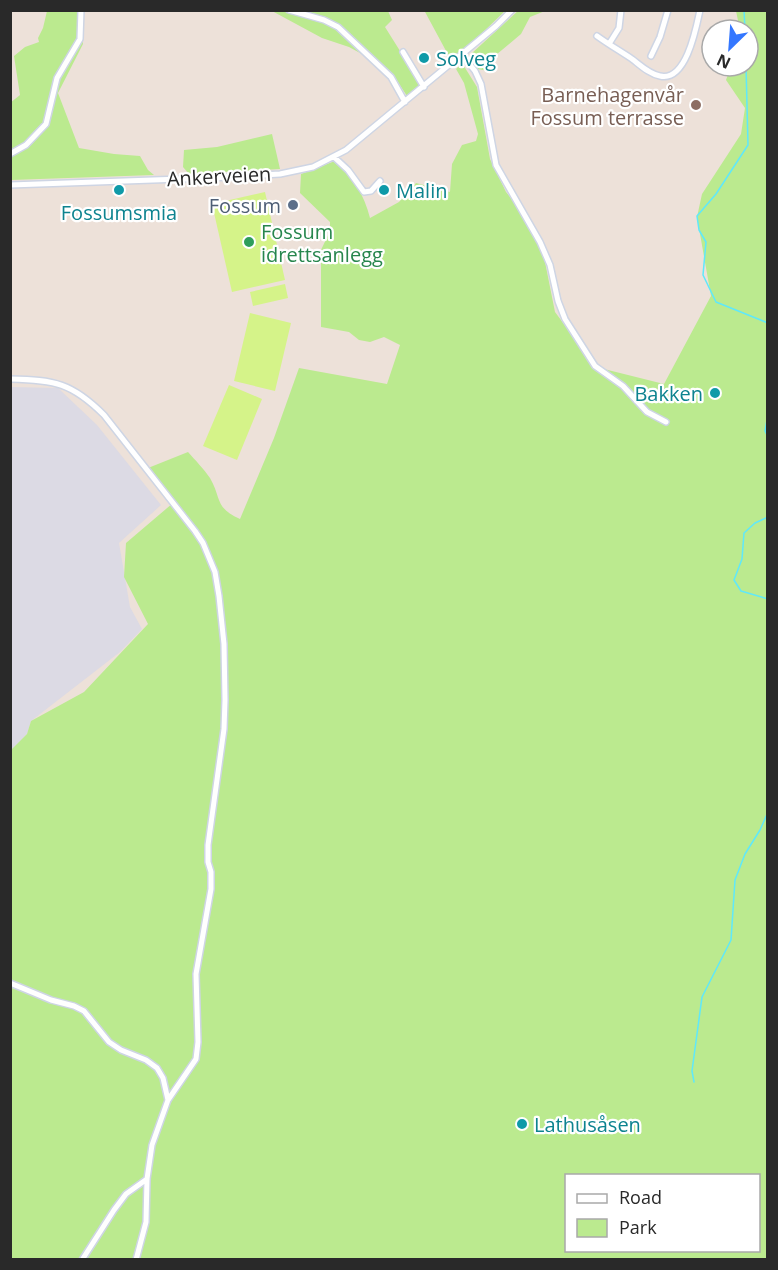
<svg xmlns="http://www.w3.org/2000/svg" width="778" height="1270" font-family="'Open Sans',sans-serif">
<rect width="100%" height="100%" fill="#ede1d9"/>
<path fill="#dcdae4" d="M11,387L58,388L97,425L161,505L119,543L130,607L142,629L120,652L31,721L27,734L11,751Z"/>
<path fill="#bbea8f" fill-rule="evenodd" d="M424,10L505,11L452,62Z
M519,10L545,11L530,17L521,34L490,60L488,71L478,69L471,54Z
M47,11H78L83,44L58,93L79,148L114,154L140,156L148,170L154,175L11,180L10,103L20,95L14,56L25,47L39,42L38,38L43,28Z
M272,11H282L324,22L337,29L371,59L349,47L322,38Z
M301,11H388L392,20L385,27L422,86L407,96L394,76L341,25L326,17Z
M736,11H767V1259H11L10,751L27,734L31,721L84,692L148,624L124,577L126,543L173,503L148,468L188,452C195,460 204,469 210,478C222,499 214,507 240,519L274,438L299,368L387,384L400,345L384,337L370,342L359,340L349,332L321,327V250L330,231V222L300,193L301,174L335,161C353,177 364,194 370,218L399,202L416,183L450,192L452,164L462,145L476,141L478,134L464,83L456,69L462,63L477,87L490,159L506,192L528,219L542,247L555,312L596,367L664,384L711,296L697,217L702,194L741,134L745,108L726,80L731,66H748V30H740ZM566,1176H758V1250H566Z
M272,134L280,169L189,174L183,167L184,150L217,147Z"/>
<path fill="#d5f389" d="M265,192L285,280L232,292L212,204Z
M285,284L288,298L253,306L250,292Z
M250,313L291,323L275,391L234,381Z
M229,385L262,399L237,460L203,446Z"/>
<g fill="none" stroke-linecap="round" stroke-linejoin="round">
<path stroke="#5fe8fb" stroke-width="1.5" d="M744,10L745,30
M746,66L748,145L716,194L697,216L699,230L706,242L703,275L716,302L768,323
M768,415L765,431L768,437
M768,517L755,523L744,533L742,559L734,580L741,591L768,599
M694,1082L692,1071L702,997L731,940L735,880L745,854L760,830L768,812"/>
<defs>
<path id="minor" d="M289,10L324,20L338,27L391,77L405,102
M597,36C608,44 620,51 632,59C640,65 649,74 660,76C686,82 696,29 700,10
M609,44L619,28L621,10
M403,52L424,87
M462,55L475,71L481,84L496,165L540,242L550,265L558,301L565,319L595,366L623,386L647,412L666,422
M651,56L660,37L668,10
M10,154L26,145L46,124L57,78L80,39L81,10
M334,157L348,170L364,192L371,191L380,181
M10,185L210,178L280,174L313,167L346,150L496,26L512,10
M10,379C55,380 72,383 104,415L195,531L203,543L215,572L219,596L224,644L225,700L224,729L208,845V862L211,872V889L196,974L198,1042L196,1059L168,1100L152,1145L147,1179L146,1222L136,1260
M10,983L51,1000L74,1006L84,1011L109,1042L121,1050L146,1060L157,1068L163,1078L168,1100
M82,1260L114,1210L126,1194L147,1179"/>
</defs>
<use href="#minor" stroke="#ced5e4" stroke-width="8"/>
<use href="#minor" stroke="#fff" stroke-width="5"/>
</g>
<g fill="#0f9aa8" stroke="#fff" stroke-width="2">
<circle cx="424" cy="58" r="6"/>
<circle cx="119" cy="190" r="6"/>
<circle cx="384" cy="190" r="6"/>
<circle cx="715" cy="393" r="6"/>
<circle cx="522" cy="1124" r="6"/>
</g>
<circle fill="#8d6e63" stroke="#fff" stroke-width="2" cx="696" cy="105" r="6"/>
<circle fill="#5c6f8a" stroke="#fff" stroke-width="2" cx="293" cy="205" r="6"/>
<circle fill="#2e9e5b" stroke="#fff" stroke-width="2" cx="249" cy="242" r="6"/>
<g text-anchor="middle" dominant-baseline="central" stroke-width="4.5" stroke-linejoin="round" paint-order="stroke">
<g font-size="20" fill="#0d838f" stroke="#fff" text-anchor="start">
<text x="436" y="58">Solveg</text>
<text x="396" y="190">Malin</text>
<text x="119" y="212" text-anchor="middle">Fossumsmia</text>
<text x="703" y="393" text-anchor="end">Bakken</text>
<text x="534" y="1124">Lathusåsen</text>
</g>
<g font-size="20" fill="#785e54" stroke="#fff" text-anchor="end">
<text x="684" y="94">Barnehagenvår<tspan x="684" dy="23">Fossum terrasse</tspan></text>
</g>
<g font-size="20" fill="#292929" stroke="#fff">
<text transform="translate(219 176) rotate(-3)">Ankerveien</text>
</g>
<g font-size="20" fill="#4e5e75" stroke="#fff" text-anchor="end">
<text x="281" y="205">Fossum</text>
</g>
<g font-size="20" fill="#27864d" stroke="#fff" text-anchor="start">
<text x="261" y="231">Fossum<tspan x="261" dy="23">idrettsanlegg</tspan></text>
</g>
</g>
<rect width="778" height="1270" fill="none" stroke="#292929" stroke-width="24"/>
<rect x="565" y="1174" width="195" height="78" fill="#ffffff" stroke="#a9a9a9" stroke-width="1.5"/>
<rect x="577" y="1194" width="30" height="9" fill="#ffffff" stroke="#a9a9a9" stroke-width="1.5"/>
<text x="619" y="1204" font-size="18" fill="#292929">Road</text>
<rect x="577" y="1219" width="30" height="18" fill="#bbea8f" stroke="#a9a9a9" stroke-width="1.5"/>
<text x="619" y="1234" font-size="18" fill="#292929">Park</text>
<g transform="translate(730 48) rotate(205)"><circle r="28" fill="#ffffff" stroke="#a9a9a9" stroke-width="1.5"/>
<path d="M0-4.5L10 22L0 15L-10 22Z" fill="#3477ff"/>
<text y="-9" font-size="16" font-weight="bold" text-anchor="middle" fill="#292929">N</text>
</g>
</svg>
